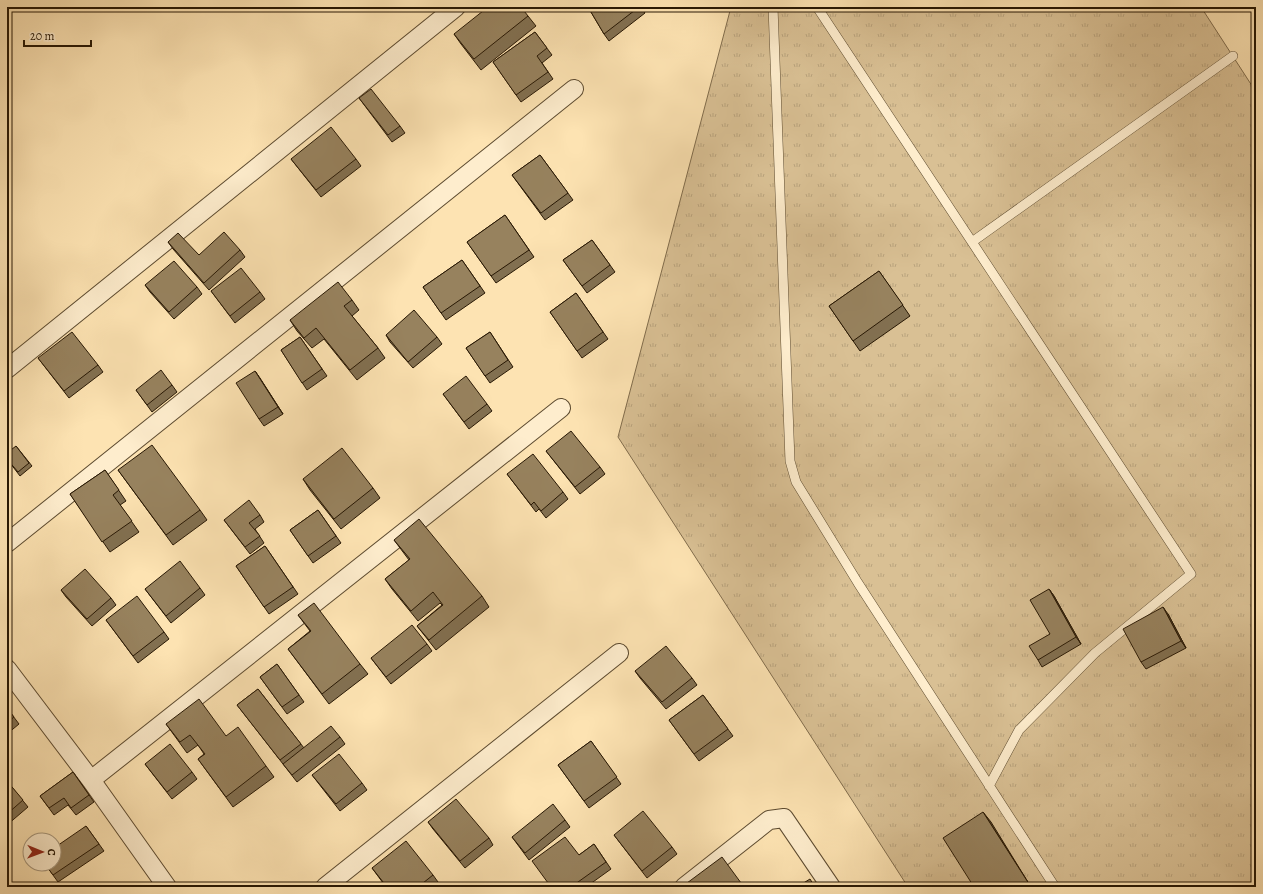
<svg xmlns="http://www.w3.org/2000/svg" width="1263" height="894" font-family="Alegreya,serif">
<defs>
<pattern id="grass-tufts" width="24" height="20" patternUnits="userSpaceOnUse"><rect width="24" height="20" fill="#d9c094"/><path d="M3 7l-1-3M5 7V3M7 7l1-3M15 17l-1-3M17 17v-4M19 17l1-3" fill="none" stroke="#baa47e"/></pattern>
</defs>
<rect width="100%" height="100%" fill="#fde3b2"/>
<filter id="stains"><feTurbulence type="fractalNoise" baseFrequency=".005" numOctaves="4"/><feColorMatrix values="0 0 0 0 .2 0 0 0 0 .09 0 0 0 0 .02 0 0 0 .5 -.17"/></filter>
<radialGradient id="worn" r=".72"><stop offset=".6" stop-color="#630" stop-opacity="0"/><stop offset="1" stop-color="#630" stop-opacity=".3"/></radialGradient>
<path fill="url(#grass-tufts)" stroke="#806c4c" d="M731,7H1201L1256,92V887H908L618,437Z"/>
<g fill="none" stroke-linecap="round" stroke-linejoin="round">
<defs>
<path id="service" d="M773,7L790,461L796,482L858,583L1055,887
M817,7L1191,574L1095,653L1019,730L989,786
M972,242L1233,56"/>
<path id="minor" d="M7,369L456,7
M7,543L574,89
M7,669L91,780L167,887
M91,780L561,408
M325,887L619,653
M684,887L769,820L784,818L831,887"/>
</defs>
<use href="#service" stroke="#5d4b30" stroke-width="10"/>
<use href="#minor" stroke="#5d4b30" stroke-width="20"/>
<use href="#service" stroke="#feedcd" stroke-width="9"/>
<use href="#minor" stroke="#feedcd" stroke-width="18"/>
</g>
<path fill="#827051" stroke="#281804" d="M588,7H641L645,13L609,41L604,34Z
M528,16L536,26L481,70L461,44L454,34Z
M535,32L552,55L542,63L553,79L521,102L493,62Z
M359,98L400,126L405,133L392,142Z
M540,155L573,200L545,220L512,175Z
M291,159H356L361,166L321,197Z
M505,215L534,257L496,283L467,242Z
M592,240L615,272L587,293L563,260Z
M168,242L199,255L240,250L245,257L209,290L173,249Z
M462,260L485,293L446,320L423,287Z
M879,271L910,316L860,351L829,306Z
M145,285L197,287L202,294L174,319L150,292Z
M211,291L260,292L265,299L235,323Z
M576,293L608,339L582,358L550,312Z
M352,300L359,310L352,316L378,348L385,358L357,380L324,339L312,348L297,331L290,320Z
M490,332L513,367L490,383L466,348Z
M386,335L437,337L442,344L413,368L390,342Z
M300,337L327,376L307,390L281,350Z
M38,358L98,365L103,372L69,398Z
M255,371L283,414L264,426L259,419Z
M172,385L177,392L152,412L136,390Z
M443,394L487,404L492,411L469,429Z
M16,446L32,466L20,476L7,459Z
M546,451L600,467L605,474L580,494Z
M105,470L126,501L120,505L139,532L110,552L70,494Z
M118,470L200,510L207,520L173,545Z
M507,474L563,492L568,499L546,518L539,509L536,512Z
M303,479L373,488L380,498L341,529L310,490Z
M318,510L341,543L313,563L290,530Z
M260,515L264,522L255,529L264,543L250,554L224,520Z
M394,540L482,596L489,607L436,650L417,626L442,605L440,603L418,621L392,589L385,579L409,560Z
M265,546L298,594L269,614L236,566Z
M200,588L205,595L171,623L145,589Z
M1049,589L1054,596L1081,644L1042,667L1038,660L1050,634Z
M61,590L111,598L116,605L92,626L66,597Z
M1168,614L1186,648L1146,669L1141,662Z
M298,615L360,664L368,674L329,704L288,649L310,631Z
M106,620L164,632L169,639L138,663Z
M427,644L432,651L391,684L371,658Z
M277,664L304,702L287,714L260,677Z
M635,671L692,678L697,685L666,709L640,678Z
M258,689L304,748L340,737L345,744L297,782L237,705Z
M703,695L733,736L699,761L669,720Z
M7,708L19,724L7,734Z
M166,724L226,736L266,766L274,777L233,807L198,759L204,754L198,745L187,753Z
M591,741L621,784L589,808L558,765Z
M145,764L192,772L197,779L172,799Z
M73,772L94,802L76,815L68,805L54,815L40,796Z
M312,775L362,783L367,790L340,811Z
M7,781L28,807L7,825Z
M565,820L570,827L529,860L512,837Z
M428,822L489,838L493,845L465,868L433,829Z
M86,826L104,851L58,882L45,864Z
M614,835L672,847L677,854L647,878Z
M594,844L611,869L586,887H551L579,855Z
M372,868L433,875L438,882L431,887H386Z"/>
<path fill="#6a5b42" stroke="#281804" d="M255,371L260,378L283,414L278,407Z
M1049,589L1054,596L1081,644L1076,637Z
M1163,607L1168,614L1186,648L1181,641Z
M983,812L991,822L1031,887Z"/>
<path fill="#97825e" stroke="#281804" d="M488,7H521L528,16L474,59L454,34Z
M588,7H639L604,34Z
M535,32L547,48L537,56L548,72L516,95L493,62Z
M371,89L400,126L388,135L359,98Z
M331,127L356,159L316,190L291,159Z
M540,155L568,193L541,213L512,175Z
M505,215L529,250L491,276L467,242Z
M224,232L240,250L204,283L168,242L178,233L199,255Z
M592,240L610,265L582,286L563,260Z
M462,260L480,286L441,313L423,287Z
M174,261L197,287L169,312L145,285Z
M241,268L260,292L230,316L211,291Z
M879,271L903,305L853,341L829,306Z
M338,282L352,300L344,306L378,348L350,370L316,328L304,338L290,320Z
M576,293L603,332L577,351L550,312Z
M414,310L437,337L408,362L386,335Z
M72,332L98,365L64,391L38,358Z
M490,332L508,360L485,376L466,348Z
M300,337L322,369L302,383L281,350Z
M161,370L172,385L147,405L136,390Z
M255,371L278,407L259,419L236,383Z
M466,376L487,404L464,422L443,394Z
M571,431L600,467L575,487L546,451Z
M152,445L200,510L166,535L118,470Z
M16,446L29,463L18,472L7,459V453Z
M342,448L373,488L334,519L303,479Z
M533,454L563,492L541,511L534,502L531,505L507,474Z
M105,470L119,490L113,495L132,521L102,542L70,494Z
M249,500L260,515L249,523L260,536L245,547L224,520Z
M318,510L336,536L308,556L290,530Z
M419,519L482,596L429,640L417,626L443,605L433,592L411,611L385,579L410,559L394,540Z
M265,546L293,587L264,607L236,566Z
M180,561L200,588L166,616L145,589Z
M85,569L111,598L87,619L61,590Z
M1049,589L1076,637L1038,660L1029,646L1050,634L1030,600Z
M137,596L164,632L133,656L106,620Z
M314,603L360,664L322,694L288,649L311,631L298,615Z
M1163,607L1181,641L1141,662L1123,629Z
M412,625L427,644L386,677L371,658Z
M666,646L692,678L662,702L635,671Z
M277,664L299,695L282,707L260,677Z
M258,689L301,744L280,760L237,705Z
M703,695L728,729L694,754L669,720Z
M199,699L226,736L238,727L266,766L226,797L198,759L205,754L190,735L180,742L166,724Z
M7,708L14,717L7,723Z
M331,726L340,737L292,775L283,764Z
M591,741L617,777L584,801L558,765Z
M170,744L192,772L167,792L145,764Z
M339,754L362,783L336,804L312,775Z
M73,772L89,795L71,808L64,798L49,808L40,796Z
M7,781L23,800L7,814Z
M456,799L489,838L460,861L428,822Z
M553,804L565,820L525,853L512,837Z
M643,811L672,847L642,871L614,835Z
M983,812L1031,887H974L943,838Z
M86,826L99,844L53,875L45,864H54V848Z
M565,837L579,855L594,844L606,862L571,887H551L532,861Z
M406,841L433,875L418,887H387L372,868Z
M722,857L744,887H690L687,883Z
M810,879L815,887H797Z"/>
<rect width="1263" height="894" fill="none" stroke="#fde3b2" stroke-width="24"/>
<rect x="8" y="8" width="1247" height="878" fill="none" stroke="#281804" stroke-width="2"/>
<rect x="12" y="12" width="1239" height="870" fill="none" stroke="#281804"/>
<g transform="translate(42 852) rotate(91)"><circle r="19" fill="#feedcd" stroke="#a8987d"/>
<path d="M0-3L7 15L0 10L-7 15Z" fill="#8f2418"/>
<text y="-6" font-size="11" font-weight="bold" text-anchor="middle" fill="#281804">С</text>
</g>
<path d="M24 40v6h67v-6" fill="none" stroke="#281804" stroke-width="2"/>
<text x="30" y="40" font-size="12" fill="#281804" stroke="#feedcd" stroke-width="3" paint-order="stroke">20 m</text>
<rect width="100%" height="100%" filter="url(#stains)"/>
<rect width="100%" height="100%" fill="url(#worn)"/>
</svg>
